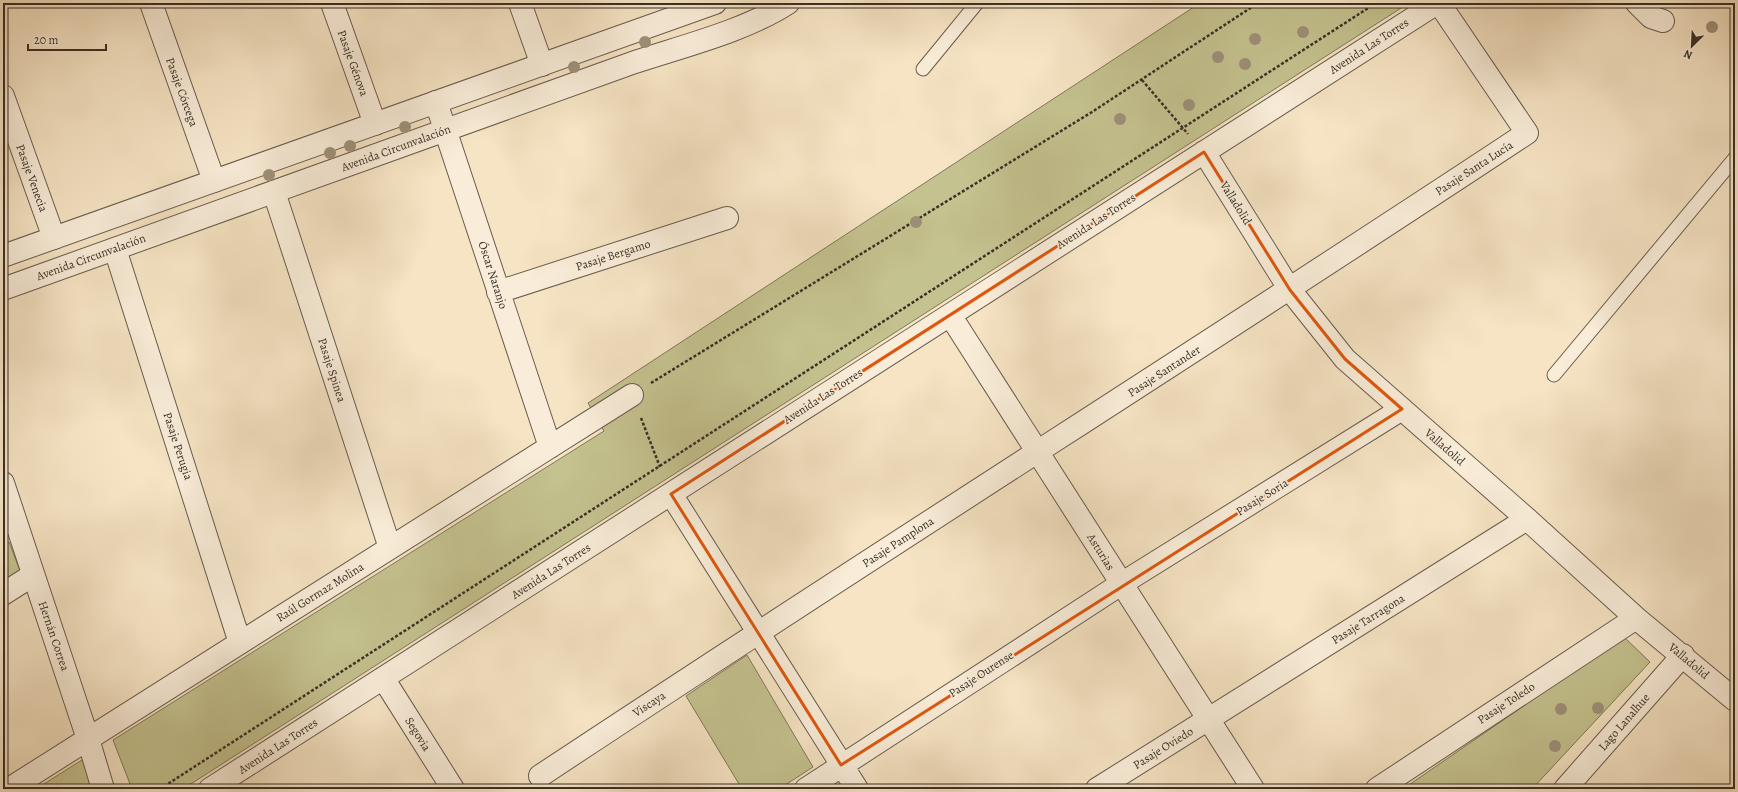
<svg xmlns="http://www.w3.org/2000/svg" width="1738" height="792" font-family="Alegreya,serif">
<rect width="100%" height="100%" fill="#f6e4c4"/>
<filter id="stains"><feTurbulence type="fractalNoise" baseFrequency=".005" numOctaves="4"/><feColorMatrix values="0 0 0 0 .2 0 0 0 0 .09 0 0 0 0 .02 0 0 0 .5 -.17"/></filter>
<radialGradient id="worn" r=".72"><stop offset=".6" stop-color="#630" stop-opacity="0"/><stop offset="1" stop-color="#630" stop-opacity=".3"/></radialGradient>
<path fill="#c4c28f" stroke="#7f785a" d="M1200,3H1409L183,789H132L113,740L604,431L588,403Z
M9,542L22,576L3,587V545Z
M1624,637L1650,662L1532,789H1403Z
M747,655L813,767L779,789H742L686,696Z
M85,758L94,789H36Z"/>
<g fill="none" stroke-linecap="round" stroke-linejoin="round">
<defs>
<path id="service" d="M923,69L977,3
M1554,375L1735,158"/>
<path id="minor" d="M151,3L214,181
M332,3L375,124
M520,3L542,65
M1637,3L1651,17L1663,21
M3,96L54,238
M436,102L550,447
M1204,152L1290,290L1345,359L1527,519L1636,618L1735,700
M274,192L390,548
M115,249L240,643
M498,292L727,218
M950,315L1253,789
M3,483L88,739L103,789
M671,494L857,789
M3,594L33,575
M383,678L453,789
M540,776C867,559 1199,350 1527,133L1439,3
M9,789L632,395
M210,789L1437,3
M806,789L1121,584L1402,409
M1097,789L1527,519
M1377,789L1636,618
M1565,789L1683,655"/>
<path id="tertiary" d="M3,256L715,3
M3,289L635,62C683,46 745,31 788,3"/>
</defs>
<use href="#service" stroke="#695c4e" stroke-width="15"/>
<use href="#minor" stroke="#695c4e" stroke-width="24"/>
<use href="#tertiary" stroke="#695c4e" stroke-width="24"/>
<path stroke="#3a2f26" stroke-width="2.5" stroke-dasharray="3 2" stroke-linecap="butt" d="M1142,80L1188,134
M651,383L1092,112L1258,3
M641,418L660,467
M160,789L1376,3"/>
<use href="#service" stroke="#f9edd9" stroke-width="13"/>
<use href="#minor" stroke="#f9edd9" stroke-width="22"/>
<use href="#tertiary" stroke="#f9edd9" stroke-width="22"/>
</g>
<g fill="#9e9079">
<circle cx="1712" cy="27" r="6"/>
<circle cx="1303" cy="32" r="6"/>
<circle cx="1255" cy="39" r="6"/>
<circle cx="645" cy="42" r="6"/>
<circle cx="1218" cy="57" r="6"/>
<circle cx="1245" cy="64" r="6"/>
<circle cx="574" cy="67" r="6"/>
<circle cx="1189" cy="105" r="6"/>
<circle cx="1120" cy="119" r="6"/>
<circle cx="405" cy="127" r="6"/>
<circle cx="350" cy="146" r="6"/>
<circle cx="330" cy="153" r="6"/>
<circle cx="269" cy="175" r="6"/>
<circle cx="916" cy="222" r="6"/>
<circle cx="1598" cy="708" r="6"/>
<circle cx="1561" cy="709" r="6"/>
<circle cx="1555" cy="746" r="6"/>
</g>
<path fill="none" stroke="#df570d" stroke-width="3" stroke-linejoin="round" d="M1204,152L1290,290L1345,359L1402,409L841,765L671,494Z"/>
<g text-anchor="middle" dominant-baseline="central" stroke-width="3.5" stroke-linejoin="round" paint-order="stroke">
<g font-size="12" fill="#3a2f26" stroke="#f9edd9">
<text transform="translate(1369 46) rotate(-33)">Avenida Las Torres</text>
<text transform="translate(353 63) rotate(70)">Pasaje Génova</text>
<text transform="translate(182 92) rotate(70)">Pasaje Córcega</text>
<text transform="translate(396 148) rotate(-20)">Avenida Circunvalación</text>
<text transform="translate(1474 168) rotate(-33)">Pasaje Santa Lucía</text>
<text transform="translate(32 178) rotate(70)">Pasaje Venecia</text>
<text transform="translate(1236 203) rotate(58)">Valladolid</text>
<text transform="translate(1096 221) rotate(-33)">Avenida Las Torres</text>
<text transform="translate(613 255) rotate(-18)">Pasaje Bergamo</text>
<text transform="translate(91 257) rotate(-20)">Avenida Circunvalación</text>
<text transform="translate(493 275) rotate(72)">Óscar Naranjo</text>
<text transform="translate(332 370) rotate(72)">Pasaje Spinea</text>
<text transform="translate(1164 371) rotate(-33)">Pasaje Santander</text>
<text transform="translate(823 396) rotate(-33)">Avenida Las Torres</text>
<text transform="translate(178 446) rotate(72)">Pasaje Perugia</text>
<text transform="translate(1445 447) rotate(41)">Valladolid</text>
<text transform="translate(1262 497) rotate(-32)">Pasaje Soria</text>
<text transform="translate(898 542) rotate(-33)">Pasaje Pamplona</text>
<text transform="translate(1101 552) rotate(58)">Asturias</text>
<text transform="translate(551 571) rotate(-33)">Avenida Las Torres</text>
<text transform="translate(320 592) rotate(-32)">Raúl Gormaz Molina</text>
<text transform="translate(1368 619) rotate(-32)">Pasaje Tarragona</text>
<text transform="translate(54 636) rotate(71)">Hernán Correa</text>
<text transform="translate(1689 661) rotate(40)">Valladolid</text>
<text transform="translate(981 674) rotate(-33)">Pasaje Ourense</text>
<text transform="translate(1506 703) rotate(-33)">Pasaje Toledo</text>
<text transform="translate(649 704) rotate(-33)">Viscaya</text>
<text transform="translate(1624 722) rotate(-49)">Lago Lanalhue</text>
<text transform="translate(418 734) rotate(58)">Segovia</text>
<text transform="translate(278 746) rotate(-33)">Avenida Las Torres</text>
<text transform="translate(1163 748) rotate(-32)">Pasaje Oviedo</text>
</g>
</g>
<rect width="1738" height="792" fill="none" stroke="#f6e4c4" stroke-width="16"/>
<rect x="4" y="4" width="1730" height="784" fill="none" stroke="#3a2f26" stroke-width="2"/>
<rect x="8" y="8" width="1722" height="776" fill="none" stroke="#3a2f26"/>
<g transform="translate(1692 46) rotate(204)" stroke="#f9edd9" stroke-width="3" paint-order="stroke">
<path d="M0-3L7 15L0 10L-7 15Z" fill="#3a2f26"/>
<text y="-6" font-size="11" font-weight="bold" text-anchor="middle" fill="#3a2f26">N</text>
</g>
<path d="M28 44v6h78v-6" fill="none" stroke="#3a2f26" stroke-width="2"/>
<text x="34" y="44" font-size="12" fill="#3a2f26" stroke="#f9edd9" stroke-width="3" paint-order="stroke">20 m</text>
<rect width="100%" height="100%" filter="url(#stains)"/>
<rect width="100%" height="100%" fill="url(#worn)"/>
</svg>
